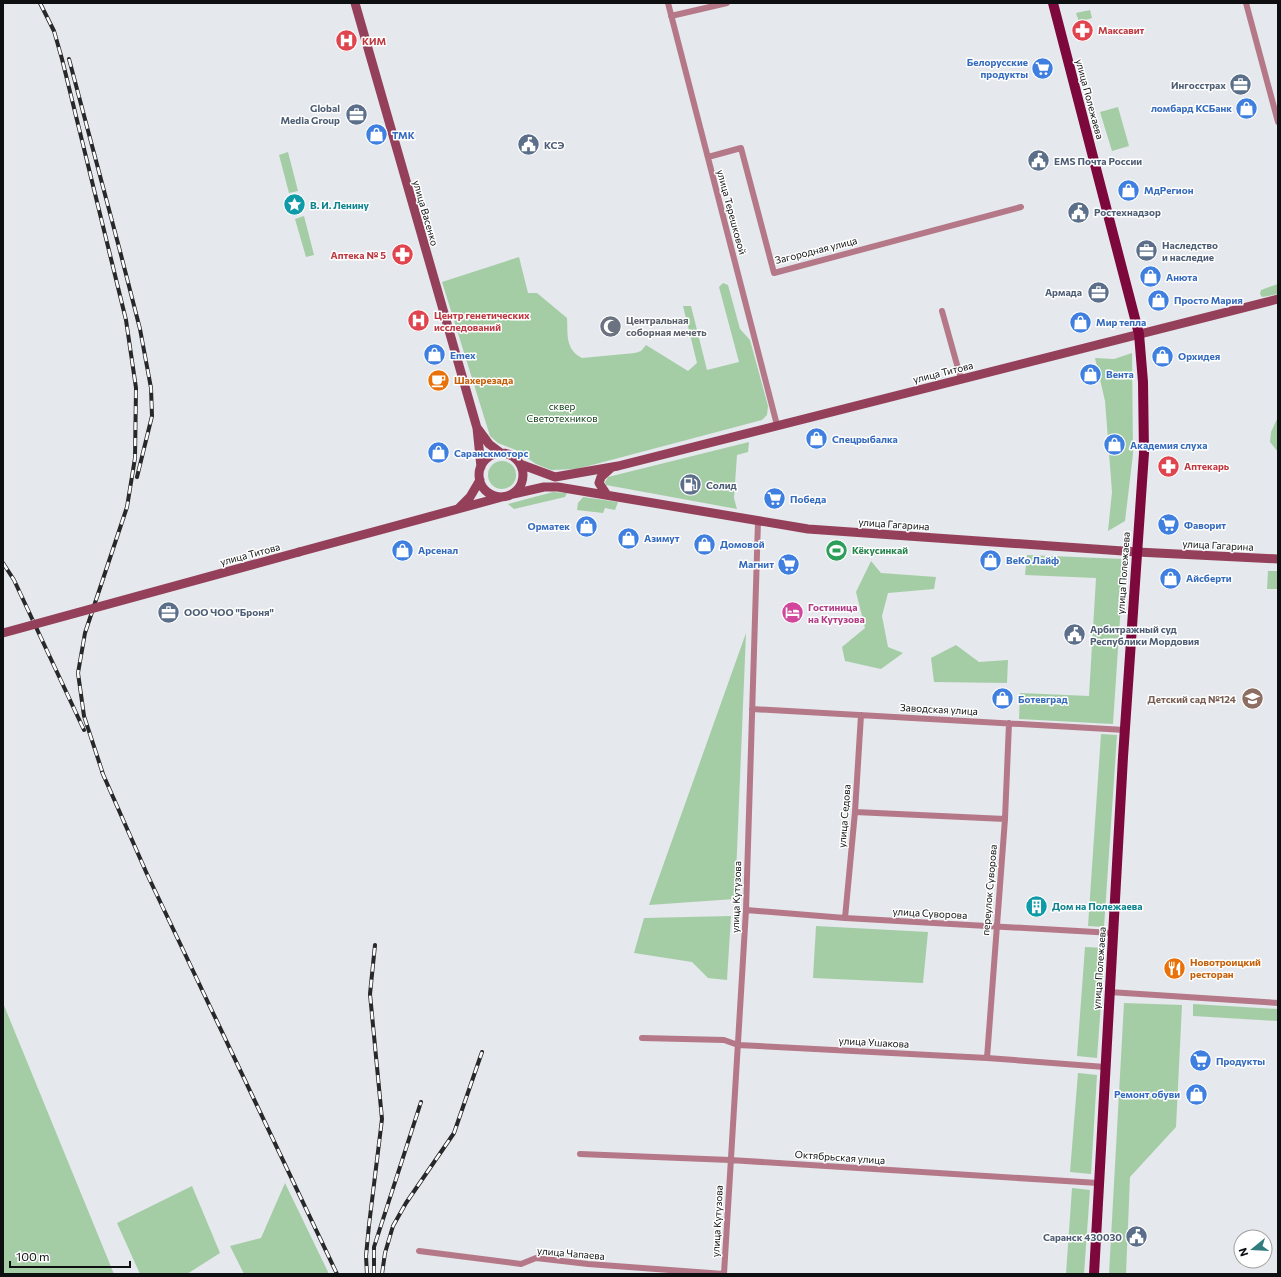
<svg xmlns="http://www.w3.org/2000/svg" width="1281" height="1277" font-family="Commissioner,sans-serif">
<rect width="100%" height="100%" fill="#e5e8ec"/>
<path fill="#a4cda6" d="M1090,10L1092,18L1079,22L1076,13Z
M1118,107L1129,146L1112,151L1100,112Z
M288,152L298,191L289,193L279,155Z
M304,216L314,255L306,257L295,219Z
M519,257L528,293H537L567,318C568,335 565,349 582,358L635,353L641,351L646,345L688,371L697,363L683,306H691L707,370L739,362L719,287L723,283L728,285L740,329L750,340L768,406L767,415L762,420L577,469L551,470L536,464L516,450L498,443L490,436L442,282Z
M1278,284V294L1262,297L1260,294L1261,290Z
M1132,353L1133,454L1125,521L1108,531L1112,492L1105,401L1095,358L1114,359Z
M1278,417V452L1270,442L1271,432Z
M749,442L748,452L737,455L734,498L737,509L606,485L605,482L608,477Z
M488 475a14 14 0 1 1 28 0a14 14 0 1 1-28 0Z
M553,492L567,493L565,497L514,509L508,504Z
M583,497L618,502L615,510L605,508L603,513L577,510L578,503Z
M1027,555L1124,559L1113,724L1019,719L1020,693L1089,696L1096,578L1025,575Z
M871,561L881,573L936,577L934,589L888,593L882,616L888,647L903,653L881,669L845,661L842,647L865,628L856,592Z
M1268,571H1278V589H1267Z
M746,633L735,899L649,905Z
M956,645L979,662L1008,660L1007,683L934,682L931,658Z
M1101,734L1117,735L1104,927L1088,926Z
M731,916L727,980L708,978L692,962L634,953L644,918Z
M816,926L928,932L923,983L813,978Z
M1085,947L1105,948L1097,1058L1077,1056Z
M3,1003L114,1274H3Z
M1124,1003L1182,1005L1176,1127L1130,1177L1126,1274H1109Z
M1193,1004L1278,1009V1021L1193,1016Z
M1078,1073L1097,1075L1091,1174L1070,1172Z
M285,1183L329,1274H244L230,1246L261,1238Z
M192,1186L220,1253L187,1274H140L117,1223Z
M1072,1188L1090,1190L1084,1274H1066Z"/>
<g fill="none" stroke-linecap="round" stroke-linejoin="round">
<path stroke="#b57888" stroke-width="6" d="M668,3L777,425
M1246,3L1278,122
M671,16L727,3
M708,157L741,148L774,273L1021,207
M942,311L961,379
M752,709L1125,730
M855,812L1005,819
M746,910L845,918L1113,933
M845,918L855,812L861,715
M1109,992L1278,1003
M642,1038L724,1040L738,1045L987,1058L1105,1067
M987,1058L1005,819L1009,723
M580,1154L730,1160L1098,1183
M419,1251L521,1264L536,1258L588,1264L724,1274
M724,1274L746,910L758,521"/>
<path stroke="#95405b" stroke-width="9" d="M355,3L477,428L481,467
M478,429L489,444L501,453
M479 475a22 22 0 1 1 44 0a22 22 0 1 1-44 0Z
M520,464L555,477L618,466L1278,299
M513,494L544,487H558L808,529L1137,552L1278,559
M607,495L599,483L601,477L611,468
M458,509L470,497L480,480
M299,552L502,497"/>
<path stroke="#7c083c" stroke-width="10" d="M1053,3L1139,334L1143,382L1144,453L1123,757L1094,1274"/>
<defs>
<path id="rail" d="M40,3L54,31L62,59L126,320L136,388L135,458L127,507L85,633L78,673L84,716L104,777
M69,59L120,251L140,329L151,388L152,416L137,477
M3,563L14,580L84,730
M102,772L147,874L337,1274
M367,1274L366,1256L369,1225L382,1119L370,994L375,945
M374,1274V1247L421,1102
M382,1274L385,1253L393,1226L406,1203L454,1133L482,1052"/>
</defs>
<use href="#rail" stroke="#272829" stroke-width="4"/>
<use href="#rail" stroke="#fff" stroke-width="2.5" stroke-dasharray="8" stroke-linecap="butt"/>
<path stroke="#95405b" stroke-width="9" d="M3,633L299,552"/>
</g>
<defs>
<symbol id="pharmacy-disc" viewBox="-11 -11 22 22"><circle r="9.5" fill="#e0444e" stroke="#fff"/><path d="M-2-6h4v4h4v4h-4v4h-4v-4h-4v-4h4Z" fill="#fff"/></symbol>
<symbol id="hospital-disc" viewBox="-11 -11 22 22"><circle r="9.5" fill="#e0444e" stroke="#fff"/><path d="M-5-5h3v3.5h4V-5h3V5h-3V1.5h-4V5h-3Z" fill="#fff"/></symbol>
<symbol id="supermarket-disc" viewBox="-11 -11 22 22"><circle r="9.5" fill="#3f7fe0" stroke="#fff"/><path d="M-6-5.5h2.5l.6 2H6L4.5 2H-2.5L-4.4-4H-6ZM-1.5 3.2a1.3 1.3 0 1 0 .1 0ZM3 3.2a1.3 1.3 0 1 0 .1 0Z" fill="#fff"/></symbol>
<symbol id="office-disc" viewBox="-11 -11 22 22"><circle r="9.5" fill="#5c6f8a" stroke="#fff"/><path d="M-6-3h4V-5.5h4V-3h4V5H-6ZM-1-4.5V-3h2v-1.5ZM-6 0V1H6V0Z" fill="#fff"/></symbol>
<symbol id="shop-disc" viewBox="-11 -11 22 22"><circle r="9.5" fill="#3f7fe0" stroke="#fff"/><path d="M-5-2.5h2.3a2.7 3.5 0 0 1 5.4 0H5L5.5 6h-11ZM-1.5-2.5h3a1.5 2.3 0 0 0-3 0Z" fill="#fff"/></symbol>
<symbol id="civic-disc" viewBox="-11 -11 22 22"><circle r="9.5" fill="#5c6f8a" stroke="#fff"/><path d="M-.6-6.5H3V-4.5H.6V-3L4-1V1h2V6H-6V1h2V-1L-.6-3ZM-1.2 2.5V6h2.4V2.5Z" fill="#fff"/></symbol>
<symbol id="sight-disc" viewBox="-11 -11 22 22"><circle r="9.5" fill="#0f9aa8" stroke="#fff"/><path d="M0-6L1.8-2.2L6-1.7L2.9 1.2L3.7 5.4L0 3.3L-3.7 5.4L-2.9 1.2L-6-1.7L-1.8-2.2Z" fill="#fff"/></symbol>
<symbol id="mosque-disc" viewBox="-11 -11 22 22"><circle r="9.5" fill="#6b7280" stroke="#fff"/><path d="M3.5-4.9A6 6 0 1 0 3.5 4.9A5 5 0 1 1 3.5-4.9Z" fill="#fff"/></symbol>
<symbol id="cafe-disc" viewBox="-11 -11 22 22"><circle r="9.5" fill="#e8710a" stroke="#fff"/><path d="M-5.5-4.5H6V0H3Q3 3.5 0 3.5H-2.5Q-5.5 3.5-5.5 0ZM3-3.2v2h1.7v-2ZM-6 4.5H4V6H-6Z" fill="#fff"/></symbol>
<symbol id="fuel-disc" viewBox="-11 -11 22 22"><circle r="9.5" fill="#5c6f8a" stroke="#fff"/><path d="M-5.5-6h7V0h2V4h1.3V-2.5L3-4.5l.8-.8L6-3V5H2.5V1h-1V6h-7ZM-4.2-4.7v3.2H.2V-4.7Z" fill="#fff"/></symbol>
<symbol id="stadium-disc" viewBox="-11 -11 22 22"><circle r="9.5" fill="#2e9e5b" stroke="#fff"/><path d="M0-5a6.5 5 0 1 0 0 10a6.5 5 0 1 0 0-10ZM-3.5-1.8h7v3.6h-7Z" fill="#fff"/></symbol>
<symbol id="hotel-disc" viewBox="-11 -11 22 22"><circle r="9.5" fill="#d1479c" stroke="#fff"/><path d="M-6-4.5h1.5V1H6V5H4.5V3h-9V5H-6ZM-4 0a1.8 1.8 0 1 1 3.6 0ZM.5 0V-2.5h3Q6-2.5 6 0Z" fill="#fff"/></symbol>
<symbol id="school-disc" viewBox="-11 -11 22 22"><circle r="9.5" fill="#8d6e63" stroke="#fff"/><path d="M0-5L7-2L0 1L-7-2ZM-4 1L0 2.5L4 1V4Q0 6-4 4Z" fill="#fff"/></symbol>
<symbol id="building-disc" viewBox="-11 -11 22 22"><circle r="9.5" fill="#0f9aa8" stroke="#fff"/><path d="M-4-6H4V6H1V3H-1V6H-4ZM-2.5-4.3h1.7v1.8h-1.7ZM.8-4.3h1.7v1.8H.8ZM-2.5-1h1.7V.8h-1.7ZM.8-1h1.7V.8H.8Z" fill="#fff"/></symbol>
<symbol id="restaurant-disc" viewBox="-11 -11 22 22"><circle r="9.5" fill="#e8710a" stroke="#fff"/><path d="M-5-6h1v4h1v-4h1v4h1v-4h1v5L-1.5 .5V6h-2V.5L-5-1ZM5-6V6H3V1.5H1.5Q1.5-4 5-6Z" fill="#fff"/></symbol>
</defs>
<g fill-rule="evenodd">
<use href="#pharmacy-disc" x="1070" y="18" width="25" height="25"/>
<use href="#hospital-disc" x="334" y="28" width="25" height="25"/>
<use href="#supermarket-disc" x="1030" y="56" width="25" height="25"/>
<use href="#office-disc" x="1228" y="72" width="25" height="25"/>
<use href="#shop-disc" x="1234" y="96" width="25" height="25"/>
<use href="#office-disc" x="344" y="102" width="25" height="25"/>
<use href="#shop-disc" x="364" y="122" width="25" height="25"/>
<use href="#civic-disc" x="516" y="132" width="25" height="25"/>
<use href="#civic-disc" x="1026" y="148" width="25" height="25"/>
<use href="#shop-disc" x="1116" y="178" width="25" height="25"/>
<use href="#sight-disc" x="282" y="192" width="25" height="25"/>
<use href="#civic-disc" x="1066" y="200" width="25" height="25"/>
<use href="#office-disc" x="1134" y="238" width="25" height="25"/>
<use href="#pharmacy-disc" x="390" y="242" width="25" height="25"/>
<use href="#shop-disc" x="1138" y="264" width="25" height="25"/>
<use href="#office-disc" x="1086" y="280" width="25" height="25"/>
<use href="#shop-disc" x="1146" y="288" width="25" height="25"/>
<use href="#hospital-disc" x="406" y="308" width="25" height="25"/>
<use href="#shop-disc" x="1068" y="310" width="25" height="25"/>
<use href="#mosque-disc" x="598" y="314" width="25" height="25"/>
<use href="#shop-disc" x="422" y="342" width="25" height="25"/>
<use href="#shop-disc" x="1150" y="344" width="25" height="25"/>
<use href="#shop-disc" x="1078" y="362" width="25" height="25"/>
<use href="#cafe-disc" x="426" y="368" width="25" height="25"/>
<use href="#shop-disc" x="804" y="426" width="25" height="25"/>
<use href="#shop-disc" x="1102" y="432" width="25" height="25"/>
<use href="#shop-disc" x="426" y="440" width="25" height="25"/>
<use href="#pharmacy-disc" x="1156" y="454" width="25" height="25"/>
<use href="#fuel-disc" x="678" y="472" width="25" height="25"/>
<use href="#supermarket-disc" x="762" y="486" width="25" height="25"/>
<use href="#supermarket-disc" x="1156" y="512" width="25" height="25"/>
<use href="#shop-disc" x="574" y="514" width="25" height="25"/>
<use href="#shop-disc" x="616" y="526" width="25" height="25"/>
<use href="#shop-disc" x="692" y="532" width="25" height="25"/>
<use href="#shop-disc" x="390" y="538" width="25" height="25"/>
<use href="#stadium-disc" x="824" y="538" width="25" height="25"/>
<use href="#shop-disc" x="978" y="548" width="25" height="25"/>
<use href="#supermarket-disc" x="776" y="552" width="25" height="25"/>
<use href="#shop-disc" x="1158" y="566" width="25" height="25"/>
<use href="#office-disc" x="156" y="600" width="25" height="25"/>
<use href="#hotel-disc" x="780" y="600" width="25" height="25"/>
<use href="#civic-disc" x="1062" y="622" width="25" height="25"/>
<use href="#shop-disc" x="990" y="686" width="25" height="25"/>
<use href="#school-disc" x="1240" y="686" width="25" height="25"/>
<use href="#building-disc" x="1024" y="894" width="25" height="25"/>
<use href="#restaurant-disc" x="1162" y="956" width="25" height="25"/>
<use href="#supermarket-disc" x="1188" y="1048" width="25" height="25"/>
<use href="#shop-disc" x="1184" y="1082" width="25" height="25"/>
<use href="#civic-disc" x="1124" y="1224" width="25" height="25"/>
</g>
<g text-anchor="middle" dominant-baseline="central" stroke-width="3" stroke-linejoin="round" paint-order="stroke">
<g font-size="10" font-weight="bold" fill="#be3a42" stroke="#fff" text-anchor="start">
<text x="1098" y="30">Максавит</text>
<text x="362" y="41">КИМ</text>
<text x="386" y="255" text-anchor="end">Аптека № 5</text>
<text x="434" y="315">Центр генетических<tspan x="434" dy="12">исследований</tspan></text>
<text x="1184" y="466">Аптекарь</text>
</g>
<g font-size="10" font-weight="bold" fill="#366cbe" stroke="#fff" text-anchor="start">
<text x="1028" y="62" text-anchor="end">Белорусские<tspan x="1028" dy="12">продукты</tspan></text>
<text x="1232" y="108" text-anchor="end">ломбард КСБанк</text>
<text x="392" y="135">ТМК</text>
<text x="1144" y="190">МдРегион</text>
<text x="1166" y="277">Анюта</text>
<text x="1174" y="300">Просто Мария</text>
<text x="1096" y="322">Мир тепла</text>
<text x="450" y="355">Emex</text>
<text x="1178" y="356">Орхидея</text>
<text x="1106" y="374">Вента</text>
<text x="832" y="439">Спецрыбалка</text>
<text x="1130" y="445">Академия слуха</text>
<text x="454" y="453">Саранскмоторс</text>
<text x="790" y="499">Победа</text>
<text x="1184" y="525">Фаворит</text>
<text x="570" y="526" text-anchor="end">Орматек</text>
<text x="644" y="538">Азимут</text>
<text x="720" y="544">Домовой</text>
<text x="418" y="550">Арсенал</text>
<text x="1006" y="560">ВеКо Лайф</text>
<text x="774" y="564" text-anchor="end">Магнит</text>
<text x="1186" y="578">Айсберти</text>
<text x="1018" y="699">Ботевград</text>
<text x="1216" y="1061">Продукты</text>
<text x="1180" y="1094" text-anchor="end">Ремонт обуви</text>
</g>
<g font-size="10" font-weight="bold" fill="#4e5e75" stroke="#fff" text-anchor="start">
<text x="1226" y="85" text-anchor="end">Ингосстрах</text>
<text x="340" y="108" text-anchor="end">Global<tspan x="340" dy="12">Media Group</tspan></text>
<text x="544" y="145">КСЭ</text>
<text x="1054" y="161">EMS Почта России</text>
<text x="1094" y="212">Ростехнадзор</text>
<text x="1162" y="245">Наследство<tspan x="1162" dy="12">и наследие</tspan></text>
<text x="1082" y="292" text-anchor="end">Армада</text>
<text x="706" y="485">Солид</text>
<text x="184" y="612">ООО ЧОО "Броня"</text>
<text x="1090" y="629">Арбитражный суд<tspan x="1090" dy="12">Республики Мордовия</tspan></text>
<text x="1122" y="1237" text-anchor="end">Саранск 430030</text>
</g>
<g font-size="10" fill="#0e0f10" stroke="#fff">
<text transform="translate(1090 99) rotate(75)">улица Полежаева</text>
<text transform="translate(732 212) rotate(75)">улица Терешковой</text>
<text transform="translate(426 213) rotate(74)">улица Васенко</text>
<text transform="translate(816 250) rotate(-14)">Загородная улица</text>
<text transform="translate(943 372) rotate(-14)">улица Титова</text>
<text transform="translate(894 524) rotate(4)">улица Гагарина</text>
<text transform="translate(1218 545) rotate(3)">улица Гагарина</text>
<text transform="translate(250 554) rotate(-15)">улица Титова</text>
<text transform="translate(1123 573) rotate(-86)">улица Полежаева</text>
<text transform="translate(939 709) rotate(3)">Заводская улица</text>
<text transform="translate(844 816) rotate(-85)">улица Седова</text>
<text transform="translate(989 890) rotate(-85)">переулок Суворова</text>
<text transform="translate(736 897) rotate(-88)">улица Кутузова</text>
<text transform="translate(930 913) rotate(3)">улица Суворова</text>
<text transform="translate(1099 968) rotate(-86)">улица Полежаева</text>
<text transform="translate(874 1042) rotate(3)">улица Ушакова</text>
<text transform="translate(840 1157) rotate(4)">Октябрьская улица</text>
<text transform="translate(717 1221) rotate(-87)">улица Кутузова</text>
<text transform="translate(571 1253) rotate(5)">улица Чапаева</text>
</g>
<g font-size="10" font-weight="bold" fill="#0d838f" stroke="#fff" text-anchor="start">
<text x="310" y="205">В. И. Ленину</text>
<text x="1052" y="906">Дом на Полежаева</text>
</g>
<g font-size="10" font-weight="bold" fill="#5b616d" stroke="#fff" text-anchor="start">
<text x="626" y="320">Центральная<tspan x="626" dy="12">соборная мечеть</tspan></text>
</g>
<g font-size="10" font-weight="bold" fill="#c56008" stroke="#fff" text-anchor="start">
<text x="454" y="380">Шахерезада</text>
<text x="1190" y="962">Новотроицкий<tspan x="1190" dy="12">ресторан</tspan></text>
</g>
<g font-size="10" fill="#104218" stroke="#fff">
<text x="562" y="406">сквер<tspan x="562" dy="12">Светотехников</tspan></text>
</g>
<g font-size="10" font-weight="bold" fill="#27864d" stroke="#fff" text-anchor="start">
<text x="852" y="550">Кёкусинкай</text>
</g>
<g font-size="10" font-weight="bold" fill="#b23c85" stroke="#fff" text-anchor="start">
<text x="808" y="607">Гостиница<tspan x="808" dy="12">на Кутузова</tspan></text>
</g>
<g font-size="10" font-weight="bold" fill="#785e54" stroke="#fff" text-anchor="end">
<text x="1236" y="699">Детский сад №124</text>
</g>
</g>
<rect width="1281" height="1277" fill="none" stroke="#0e0f10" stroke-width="8"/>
<g transform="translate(1253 1249) rotate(252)"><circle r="19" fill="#ffffff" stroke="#9f9f9f"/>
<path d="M0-3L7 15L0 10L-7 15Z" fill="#337c7d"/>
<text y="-6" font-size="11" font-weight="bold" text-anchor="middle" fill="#0e0f10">N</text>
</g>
<path d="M10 1261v6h120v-6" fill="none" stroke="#0e0f10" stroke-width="2"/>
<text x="16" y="1261" font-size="12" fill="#0e0f10" stroke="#ffffff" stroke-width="3" paint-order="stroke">100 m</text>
</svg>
